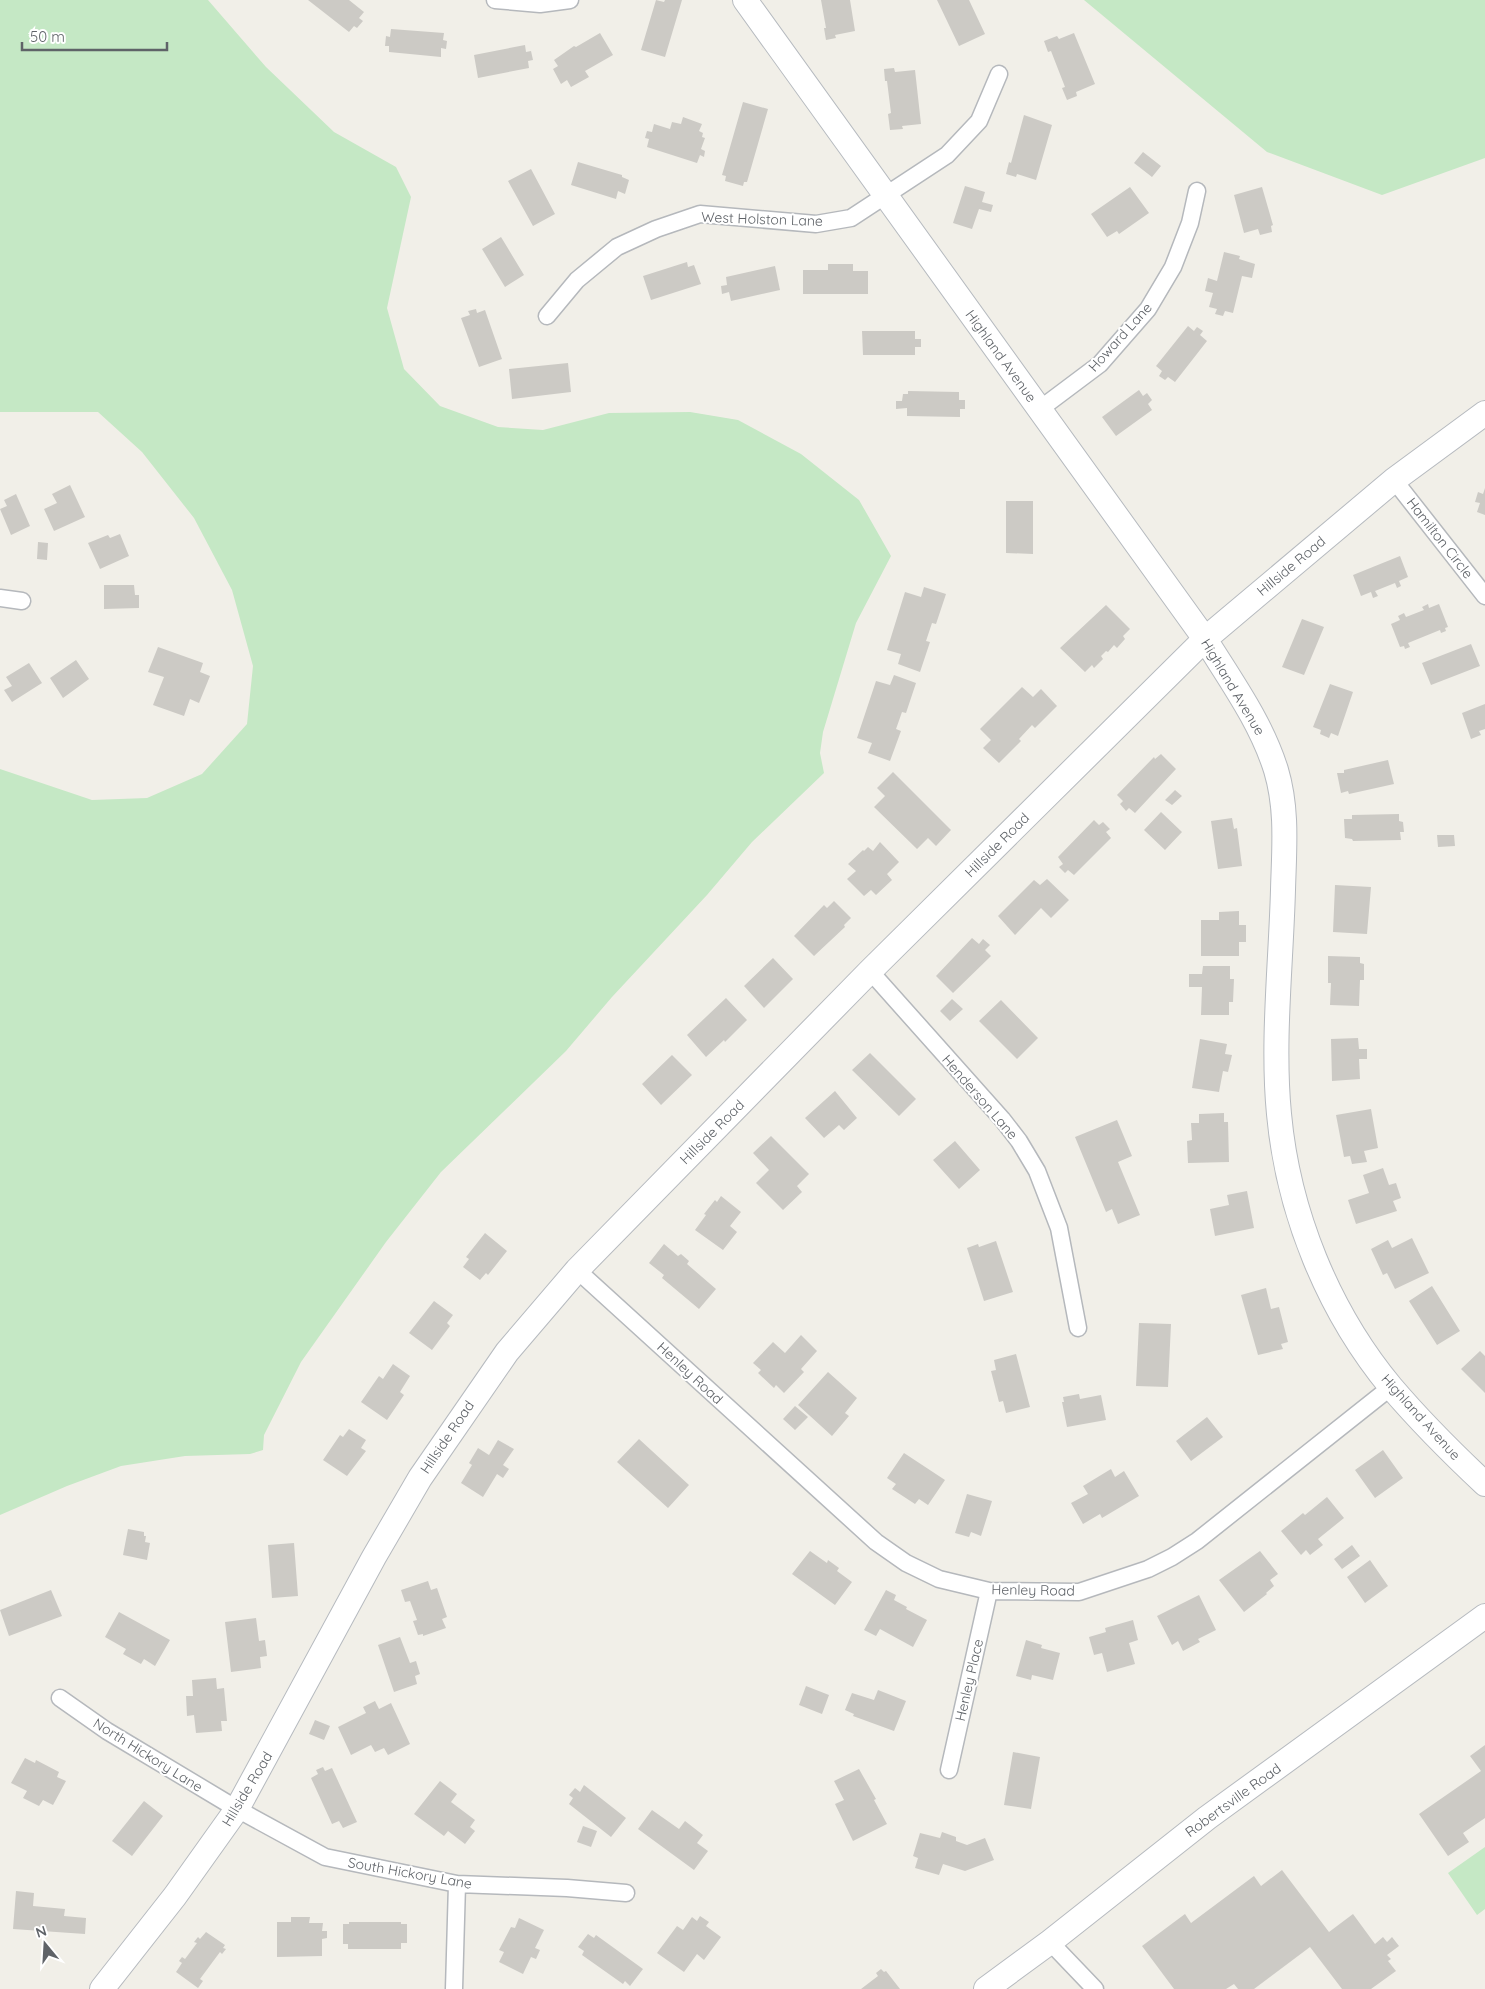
<svg xmlns="http://www.w3.org/2000/svg" width="1485" height="1989" font-family="Quicksand,sans-serif">
<rect width="100%" height="100%" fill="#f1efe8"/>
<path fill="#c5e8c5" d="M0,0H208L266,67L334,132L396,167L411,197L387,308L404,369L440,406L498,427L543,430L609,413L690,412L738,420L801,454L859,500L891,556L856,623L823,732L820,753L824,773L752,842L707,895L612,997L566,1051L441,1172L386,1242L301,1362L264,1435L263,1450L250,1454L185,1456L121,1466L67,1486L0,1515V769L92,800L147,798L202,774L247,724L253,666L232,590L194,518L142,452L98,412H0Z
M1084,0H1485V158L1382,195L1267,152Z
M1485,1847V1909L1477,1915L1448,1873Z"/>
<path fill="#cccac5" d="M308,0H349L364,12L359,18L363,21L357,28L354,26L349,32Z
M656,0L664,2L665,0H682L665,57L641,50Z
M821,0H850L855,31L835,35L836,38L826,40L824,28H826Z
M937,0H969L985,34L959,46Z
M391,29L444,33L443,40L447,41L446,49L441,48V57L389,52V46H385L386,36L390,37Z
M600,33L613,55L585,71L589,77L571,87L567,80L561,84L553,69L558,66L554,60L574,46L576,47Z
M1074,33L1095,84L1076,92L1077,96L1067,100L1062,88L1065,87L1051,51L1048,52L1044,41L1057,36L1059,39Z
M525,45L526,52L531,51L533,60L528,61L529,68L478,78L474,55Z
M894,68L895,72L915,70L921,124L902,126L903,129L890,130L888,114L891,113L887,81H885L884,69Z
M743,102L768,109L747,182H744L743,186L725,181L726,176L722,175Z
M1024,115L1052,125L1036,180L1017,174L1016,177L1006,174L1009,162L1011,163Z
M683,117L702,124L699,131L703,133L702,137L705,138L701,149L705,151L704,157L700,155L697,163L647,147L649,139L645,138L647,131L652,132L654,124L670,129L672,122L681,124Z
M1143,152L1161,166L1152,177L1134,163Z
M578,162L622,175V177L629,180L625,194L618,191L616,199L571,185Z
M531,169L555,214L533,226L508,181Z
M965,186L985,192L982,202L993,205L991,212L979,209L972,229L953,223Z
M1130,187L1149,213L1119,234L1117,231L1107,237L1091,214Z
M1262,187L1273,225L1271,226L1272,232L1260,235L1258,229L1244,233L1234,195Z
M501,237L524,275L505,287L482,249Z
M1224,252L1240,256L1239,259L1255,264L1252,278L1242,276L1233,313L1225,311L1223,316L1215,314L1217,309L1209,307L1213,293L1205,291L1208,278L1217,281Z
M687,262L688,267L694,265L701,284L651,300L643,276Z
M828,264H853V271H868V294H803V270H828Z
M775,266L780,290L731,301L729,292L722,294L721,286L727,285L726,277Z
M476,309L477,313L485,310L502,359L479,367L461,318L470,315L468,311Z
M1188,326L1194,331L1197,327L1203,331L1200,335L1207,341L1175,382L1168,377L1165,380L1159,376L1162,371L1156,366Z
M862,331H915V339H921V347H915V355H863Z
M568,363L571,392L512,399L509,369Z
M1139,390L1143,396L1147,393L1152,400L1148,404L1152,410L1116,436L1102,417Z
M908,391L959,392V400H965V409H960V417L907,416V408L896,409V401H902L903,394H908Z
M70,485L85,517L54,531L44,509L57,503L52,494Z
M1485,488V515L1477,512L1480,503L1475,502L1478,492L1483,494Z
M16,494L30,526L11,535L0,509L7,506L4,500Z
M1006,501H1033V554L1006,553Z
M120,534L129,556L100,569L88,543L108,535L110,538Z
M38,542L48,543L47,560L37,559Z
M1400,556L1408,577L1399,581L1401,586L1397,588L1395,583L1375,591L1378,596L1373,598L1371,592L1361,596L1353,575Z
M104,585H134L135,595H139V608L104,609Z
M924,587L946,594L936,624L932,623L926,641L930,642L920,672L898,664L901,654L887,650L905,592L921,597Z
M1428,604L1429,608L1439,604L1448,627L1445,628L1446,631L1441,633L1440,630L1408,643L1410,647L1405,649L1404,646L1400,647L1391,624L1400,620L1398,616L1404,613L1406,617L1424,610L1422,607Z
M1106,605L1130,629L1123,636L1125,639L1117,648L1114,645L1108,652L1106,651L1101,656L1103,659L1094,668L1092,665L1085,672L1060,648Z
M1302,619L1324,627L1304,675L1282,667Z
M1471,644L1480,666L1431,685L1422,663Z
M158,647L203,663L200,672L210,676L199,703L190,699L184,716L153,705L164,677L148,672Z
M76,660L89,679L63,698L50,678Z
M29,663L42,683L12,702L4,690L12,686L6,677Z
M894,675L916,683L906,713L902,712L896,729L901,731L890,761L868,753L872,743L857,738L876,681L890,685Z
M1330,684L1353,692L1338,736L1331,733L1329,738L1320,734L1321,730L1313,727Z
M1022,687L1033,697L1041,689L1057,706L1035,728L1032,725L1019,739L1021,741L999,763L983,748L991,740L980,729Z
M1485,704V729L1479,731L1481,735L1471,739L1462,713Z
M1161,754L1176,769L1135,813L1129,808L1126,811L1120,804L1123,801L1117,795L1154,757L1155,759Z
M1388,760L1394,784L1349,794L1348,791L1341,793L1337,773H1344V770Z
M893,772L951,830L936,846L928,838L917,849L874,807L885,796L877,788Z
M1175,790L1182,796L1172,805L1165,800Z
M1161,812L1182,832L1165,850L1144,830Z
M1399,814V821L1403,822L1404,832H1400L1401,840L1353,841L1352,839L1345,838L1344,819H1352V815Z
M1232,818L1234,829L1237,828L1242,866L1218,869L1211,821Z
M1094,820L1099,825L1103,822L1110,829L1106,832L1111,838L1074,875L1068,870L1065,873L1059,867L1063,864L1058,857Z
M1437,835H1454L1455,846L1438,847Z
M880,842L899,862L887,874L892,880L876,895L871,890L864,896L847,879L856,871L848,864L863,850L864,851L868,847L873,851Z
M1047,879L1069,900L1051,918L1041,908L1015,935L998,916L1034,880L1040,885Z
M1335,885L1371,887L1367,934L1333,932Z
M834,901L851,918L844,925L845,927L814,956L794,936L824,905L827,908Z
M1239,911V925H1246V942H1239V956H1201V920H1219V912Z
M972,938L979,944L983,939L990,945L985,950L991,956L953,993L936,976Z
M1328,956L1360,957V963L1364,964V980H1360L1359,1006L1330,1005L1331,983H1328Z
M773,958L793,979L764,1008L744,986Z
M1203,966H1230V979H1234L1233,1002H1229V1015H1201L1202,987H1189V974H1202Z
M726,998L747,1020L725,1042L724,1040L706,1057L687,1035Z
M952,999L963,1009L950,1021L940,1011Z
M1001,1000L1038,1038L1017,1059L979,1021Z
M1358,1038L1359,1049H1367V1059H1359L1360,1079L1332,1081L1331,1039Z
M1200,1039L1227,1044L1225,1054L1232,1055L1228,1072L1223,1071L1219,1092L1192,1088Z
M870,1053L916,1099L899,1116L852,1070Z
M672,1055L692,1075L661,1105L642,1084Z
M835,1091L857,1118L844,1130L839,1125L824,1138L805,1118Z
M1371,1109L1378,1148L1364,1151L1367,1162L1352,1164L1350,1156L1344,1157L1336,1115Z
M1224,1113V1122H1228L1229,1162L1188,1163L1187,1141L1192,1140L1191,1123H1199V1114Z
M1117,1120L1132,1156L1118,1162L1140,1215L1118,1224L1112,1209L1106,1212L1075,1137Z
M771,1136L809,1174L797,1186L802,1192L783,1210L756,1183L769,1170L753,1153Z
M955,1141L980,1170L959,1189L933,1160Z
M1383,1168L1389,1185L1396,1183L1401,1198L1393,1201L1397,1211L1356,1224L1348,1200L1369,1193L1363,1175Z
M1247,1191L1254,1228L1215,1236L1210,1209L1229,1205L1227,1195Z
M721,1196L741,1212L730,1226L737,1232L723,1250L695,1230L706,1215L704,1214L715,1200L717,1202Z
M485,1233L507,1251L488,1275L486,1273L480,1280L463,1267L469,1259L466,1257Z
M1412,1238L1429,1273L1395,1289L1387,1273L1383,1275L1371,1249L1388,1240L1392,1248Z
M996,1241L1013,1292L984,1301L967,1248L978,1244L979,1247Z
M664,1244L678,1256L681,1254L689,1261L687,1264L716,1289L699,1309L662,1278L664,1275L649,1263Z
M1432,1286L1460,1331L1437,1345L1409,1301Z
M1266,1288L1271,1309L1279,1307L1288,1342L1281,1344L1283,1349L1258,1355L1241,1295Z
M434,1301L453,1315L447,1323L450,1326L432,1350L409,1333Z
M1139,1323L1171,1324L1168,1387L1136,1386Z
M801,1335L817,1351L801,1369L804,1372L784,1393L776,1385L774,1388L758,1373L761,1370L753,1363L773,1342L785,1353Z
M1480,1351L1485,1356V1393L1461,1369Z
M1016,1354L1030,1407L1006,1413L1003,1401L999,1402L991,1371L996,1370L994,1360Z
M393,1364L410,1376L400,1392L404,1395L387,1420L361,1402L379,1376L383,1379Z
M828,1372L857,1398L845,1413L849,1416L832,1436L798,1405Z
M1079,1394L1080,1399L1101,1395L1106,1420L1067,1427L1062,1402H1064L1063,1397Z
M795,1406L808,1417L795,1430L783,1419Z
M1207,1417L1223,1437L1191,1461L1176,1441Z
M349,1429L366,1440L361,1448L366,1451L347,1476L323,1460L340,1435L343,1437Z
M639,1439L689,1485L668,1508L617,1462Z
M498,1440L514,1449L503,1465L509,1469L503,1478L497,1474L483,1497L461,1483L472,1465L469,1463L478,1448L489,1455Z
M1383,1450L1403,1478L1375,1498L1355,1470Z
M904,1453L945,1480L928,1505L919,1499L915,1504L892,1489L896,1484L887,1478Z
M1111,1469L1115,1477L1124,1471L1139,1496L1102,1518L1100,1514L1083,1524L1071,1503L1088,1494L1083,1486Z
M967,1494L992,1501L981,1536L971,1532L969,1537L955,1533Z
M1327,1497L1344,1518L1318,1539L1323,1545L1310,1555L1306,1550L1301,1555L1281,1531L1303,1513L1305,1515Z
M128,1529L144,1532V1536H146L145,1542L150,1543L147,1560L123,1555Z
M294,1543L298,1596L272,1598L268,1545Z
M1352,1545L1360,1556L1342,1569L1334,1559Z
M810,1551L827,1563L828,1560L839,1568L837,1571L852,1582L835,1605L792,1574Z
M1260,1551L1278,1574L1270,1580L1274,1586L1266,1593L1267,1594L1244,1612L1219,1580Z
M1370,1560L1388,1586L1365,1603L1347,1577Z
M428,1581L431,1590L437,1588L447,1617L442,1619L446,1628L423,1636V1634L418,1635L413,1621L417,1620L410,1601L405,1602L401,1590Z
M51,1590L62,1616L9,1636L0,1610Z
M886,1590L896,1595L894,1600L907,1607L906,1609L927,1620L913,1647L880,1629L876,1636L864,1630Z
M1199,1595L1216,1630L1198,1639L1200,1642L1183,1651L1178,1641L1172,1645L1157,1616Z
M119,1612L170,1640L155,1666L144,1659L141,1664L123,1654L126,1649L105,1637Z
M256,1618L259,1641L265,1640L267,1656L260,1657L261,1668L231,1672L225,1622Z
M1133,1620L1138,1640L1129,1643L1135,1664L1107,1672L1102,1653L1094,1655L1089,1637L1106,1632L1105,1628Z
M400,1637L410,1663L416,1661L420,1674L415,1676L417,1684L394,1692L378,1645Z
M1026,1640L1042,1645L1041,1648L1060,1653L1053,1680L1032,1675L1031,1680L1016,1676Z
M216,1678L217,1689L224,1688L227,1721H221L222,1731L196,1733L194,1715L187,1716L186,1696H193L192,1680Z
M806,1686L829,1695L822,1714L799,1705Z
M878,1690L906,1701L894,1731L853,1716L854,1714L845,1710L852,1693L874,1700Z
M375,1701L379,1709L391,1703L410,1744L388,1755L384,1748L375,1752L371,1745L351,1755L338,1727L366,1713L363,1707Z
M315,1720L330,1726L324,1740L309,1734Z
M1485,1745V1818L1463,1833L1469,1842L1448,1856L1419,1814L1481,1771L1470,1756Z
M1013,1752L1040,1757L1031,1809L1004,1805Z
M25,1758L35,1763L36,1760L59,1772L57,1777L66,1781L53,1805L43,1800L39,1806L23,1798L27,1791L11,1783Z
M323,1767L325,1771L332,1768L357,1822L343,1828L339,1821L332,1824L311,1778L318,1774L316,1770Z
M859,1769L876,1799L874,1800L887,1824L853,1841L835,1804L844,1800L834,1781Z
M440,1781L457,1794L451,1802L475,1820L470,1827L475,1831L465,1844L448,1831L444,1836L414,1814Z
M584,1785L626,1818L611,1837L569,1804L573,1798L569,1795L575,1788L580,1792Z
M144,1801L163,1816L132,1856L112,1841Z
M652,1810L679,1829L685,1821L703,1835L697,1843L708,1851L694,1870L638,1829Z
M583,1826L597,1831L591,1847L577,1842Z
M942,1832L956,1837V1841L967,1845L985,1838L994,1860L965,1871L943,1864L939,1875L915,1868L918,1858L913,1856L920,1833L940,1838Z
M1282,1870L1329,1932L1353,1914L1375,1944L1383,1937L1387,1942L1392,1937L1399,1946L1387,1955L1391,1959L1388,1961L1396,1971L1371,1989H1342L1310,1947L1254,1989H1238L1234,1984L1226,1989H1174L1142,1946L1185,1914L1191,1923L1254,1876L1261,1886Z
M16,1891L34,1893L33,1906L65,1909L64,1916L86,1918L85,1934L13,1929Z
M700,1916L709,1922L706,1926L721,1937L704,1960L697,1954L684,1972L657,1953L677,1926L683,1930L692,1917L697,1921Z
M291,1917H310L309,1923H323L322,1931H327V1938L322,1939V1956L277,1957V1922H291Z
M519,1918L544,1930L535,1948L540,1950L536,1959L531,1957L523,1974L499,1962L504,1952L499,1950L511,1927L515,1928Z
M349,1922H401V1924H407V1943H401V1949H348V1944H343V1924H349Z
M206,1932L225,1945L223,1948L226,1949L222,1954L220,1952L200,1979L203,1981L198,1988L176,1972L182,1963L179,1961L182,1957L185,1959L197,1943L194,1942L198,1937L200,1939Z
M588,1934L594,1938L596,1935L643,1969L630,1986L625,1981L623,1984L582,1955L584,1951L578,1947Z
M881,1969L884,1972L886,1971L900,1989H861L878,1976L876,1973Z"/>
<g fill="none" stroke-linecap="round" stroke-linejoin="round">
<defs>
<path id="street" d="M495,0L540,4L570,0
M547,316L577,280L617,247L656,229L700,214L816,224L851,218L947,155L979,121L999,74
M1040,409L1100,364L1148,309L1173,267L1190,223L1197,191
M1394,480L1485,596
M0,598L22,601
M870,971L1002,1119L1019,1141L1037,1171L1059,1228L1078,1328
M577,1270L876,1542L906,1563L939,1579L989,1591L1079,1592L1148,1569L1172,1557L1197,1541L1391,1387
M60,1698L107,1731L237,1809L325,1857L457,1884L567,1888L626,1893
M949,1770L989,1591
M1050,1942L1095,1989
M454,1989L457,1884"/>
<path id="secondary" d="M745,0L1205,639C1231,681 1261,722 1276,770C1288,810 1284,850 1283,890C1281,963 1272,1042 1279,1114C1288,1212 1328,1311 1391,1387C1420,1421 1453,1454 1485,1484
M102,1989L175,1896L237,1809L374,1557L420,1478L507,1352L577,1270L870,971L1205,639L1394,480L1485,413
M986,1989L1050,1942L1207,1818L1485,1616"/>
</defs>
<use href="#street" stroke="#b5b8bc" stroke-width="19"/>
<use href="#secondary" stroke="#b6babf" stroke-width="26"/>
<use href="#street" stroke="#fff" stroke-width="16"/>
<use href="#secondary" stroke="#fff" stroke-width="24"/>
</g>
<g text-anchor="middle" dominant-baseline="central" stroke-width="4" stroke-linejoin="round" paint-order="stroke">
<g font-size="14" fill="#5f6368" stroke="#fff">
<text transform="translate(762 219) rotate(2)">West Holston Lane</text>
<text transform="translate(1120 337) rotate(-48)">Howard Lane</text>
<text transform="translate(1001 356) rotate(54)">Highland Avenue</text>
<text transform="translate(1440 538) rotate(52)">Hamilton Circle</text>
<text transform="translate(1291 566) rotate(-40)">Hillside Road</text>
<text transform="translate(1233 687) rotate(59)">Highland Avenue</text>
<text transform="translate(997 845) rotate(-45)">Hillside Road</text>
<text transform="translate(980 1097) rotate(49)">Henderson Lane</text>
<text transform="translate(712 1132) rotate(-45)">Hillside Road</text>
<text transform="translate(690 1373) rotate(43)">Henley Road</text>
<text transform="translate(1421 1417) rotate(48)">Highland Avenue</text>
<text transform="translate(447 1437) rotate(-56)">Hillside Road</text>
<text transform="translate(1033 1590) rotate(1)">Henley Road</text>
<text transform="translate(969 1680) rotate(-77)">Henley Place</text>
<text transform="translate(148 1755) rotate(32)">North Hickory Lane</text>
<text transform="translate(247 1789) rotate(-59)">Hillside Road</text>
<text transform="translate(1233 1800) rotate(-36)">Robertsville Road</text>
<text transform="translate(410 1873) rotate(10)">South Hickory Lane</text>
</g>
</g>
<g transform="translate(45 1944) rotate(342)" stroke="#ffffff" stroke-width="4" paint-order="stroke">
<path d="M0-4L9 19L0 12L-9 19Z" fill="#5f6368"/>
<text y="-8" font-size="14" font-weight="bold" text-anchor="middle" fill="#5f6368">N</text>
</g>
<path d="M22 42v8h145v-8" fill="none" stroke="#5f6368" stroke-width="2.5"/>
<text x="30" y="42" font-size="15" fill="#5f6368" stroke="#ffffff" stroke-width="4" paint-order="stroke">50 m</text>
</svg>
